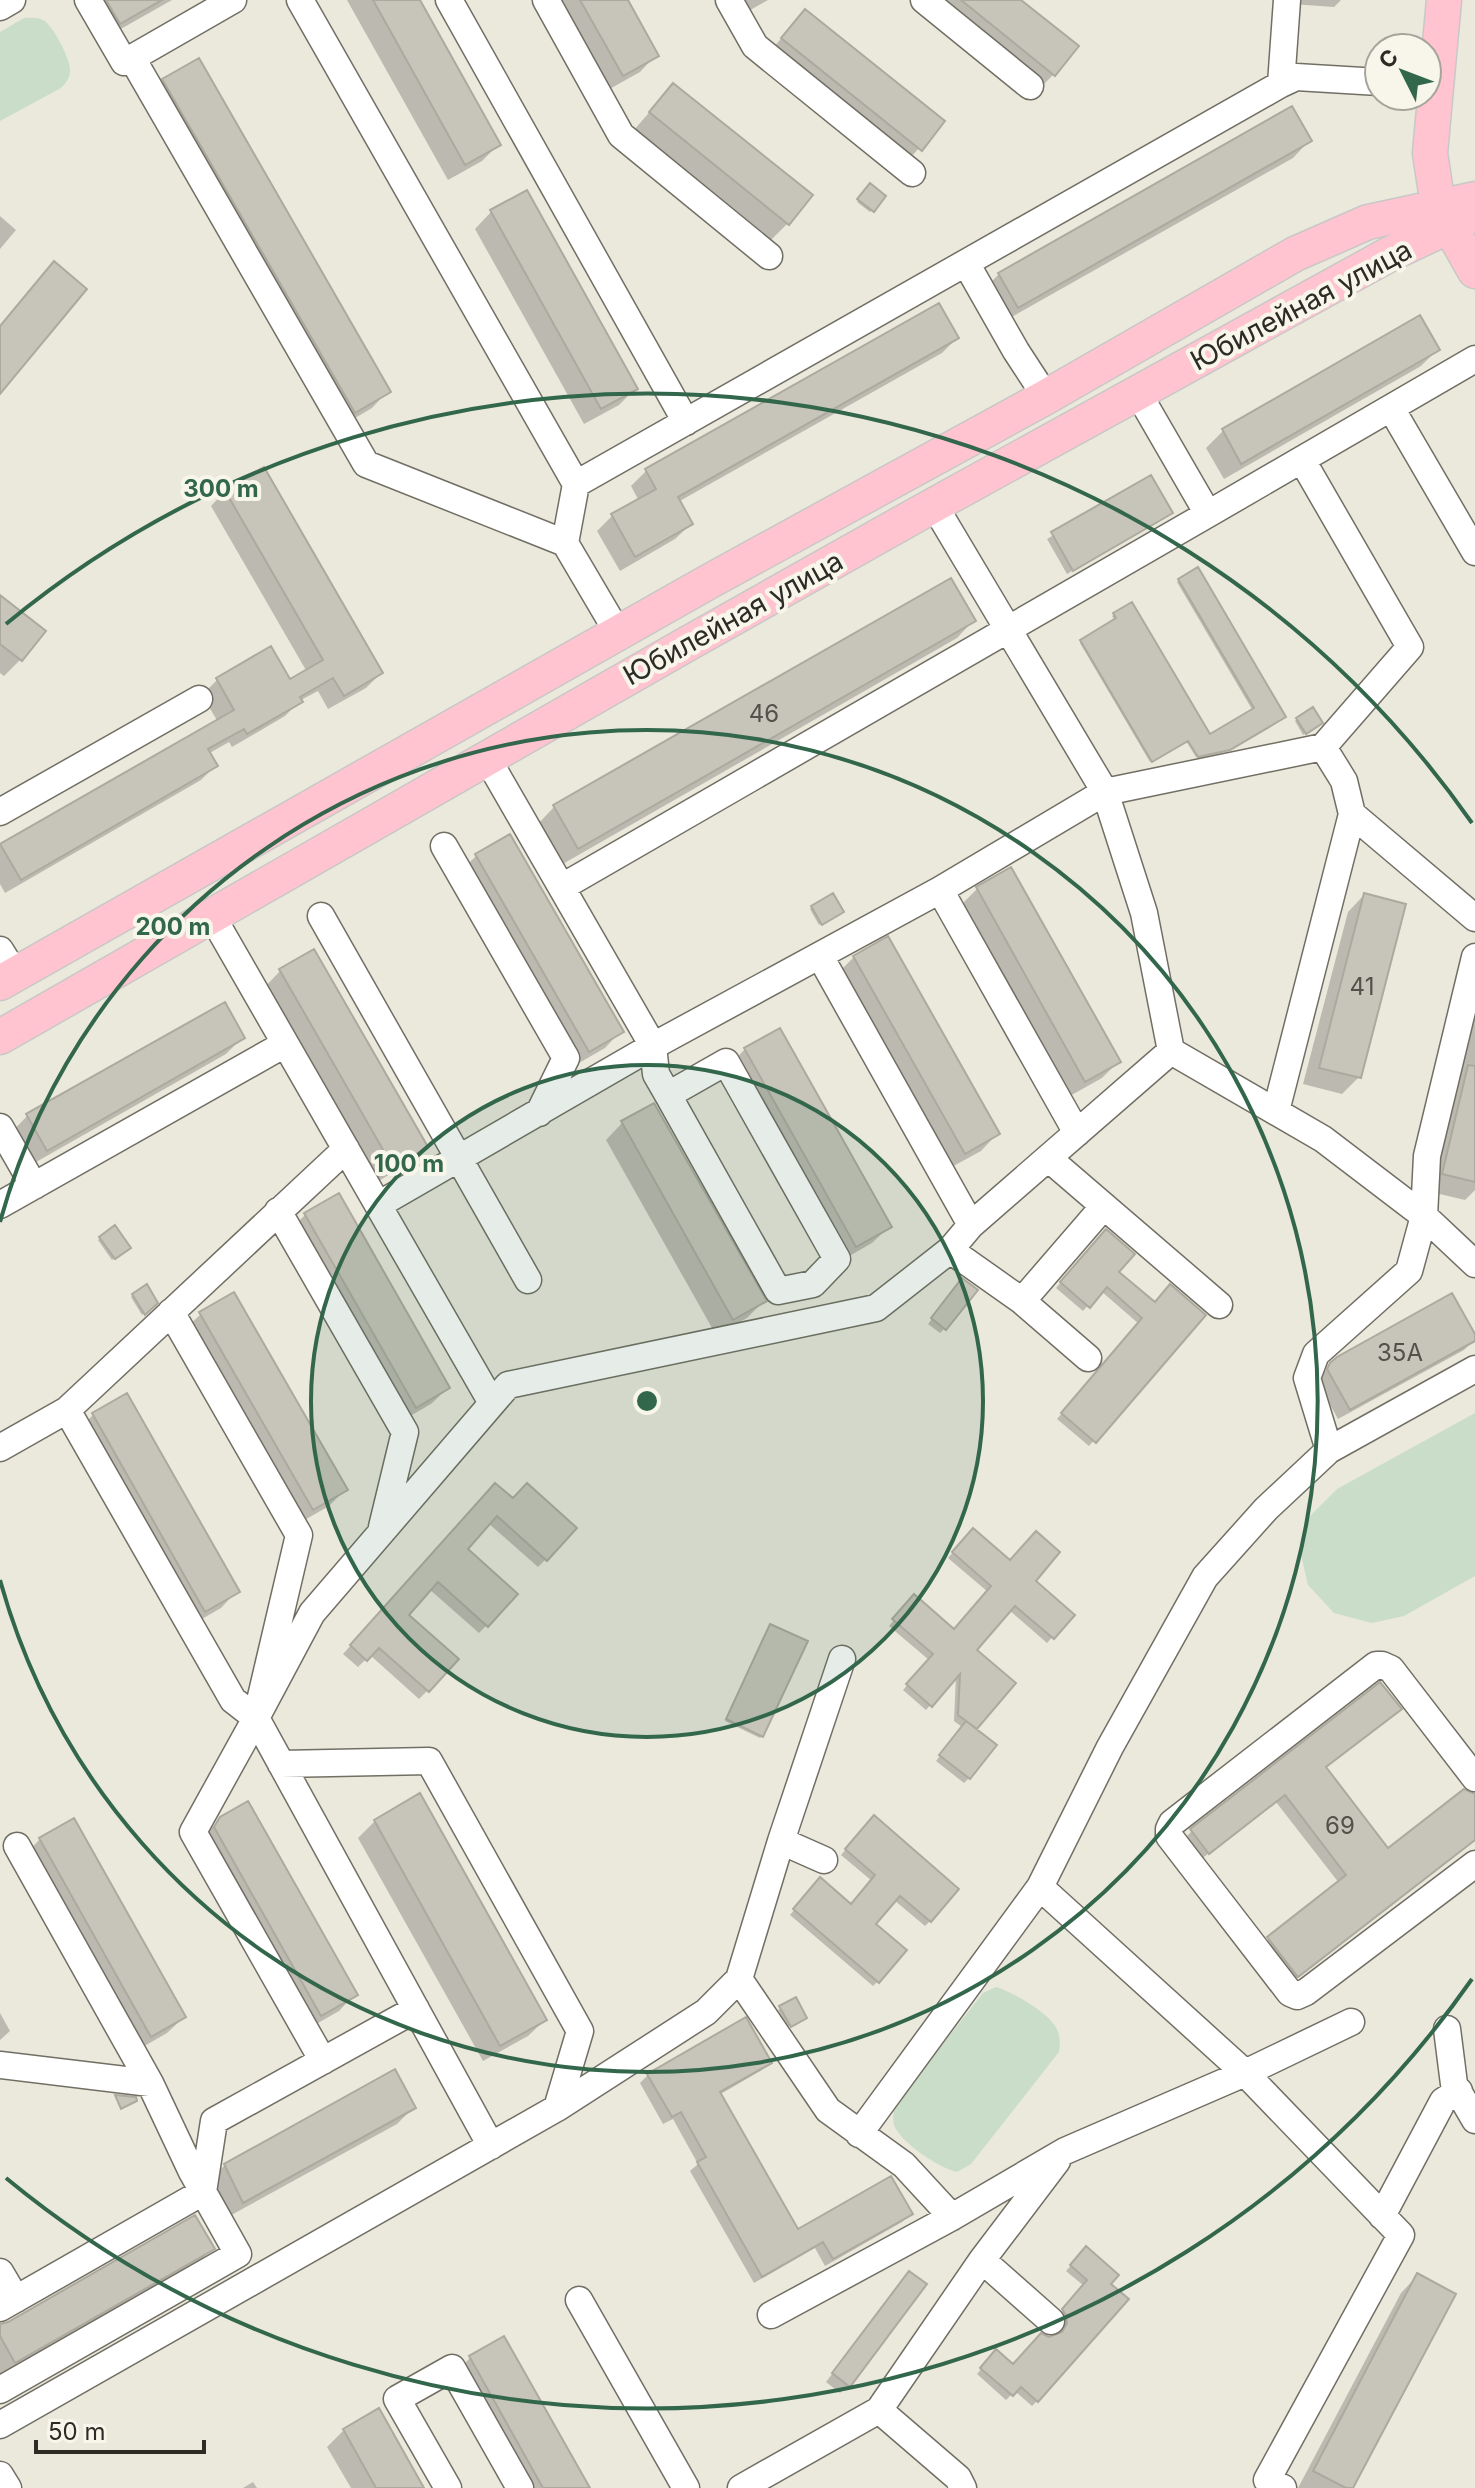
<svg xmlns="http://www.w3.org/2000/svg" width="1475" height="2488" font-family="Inter,sans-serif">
<rect width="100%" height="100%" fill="#ebe8dc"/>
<path fill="#caddc8" d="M24,18C30,18 37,17 43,20C53,25 71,60 70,71C70,78 66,83 61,88L0,121V32Z
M1475,1413V1576L1404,1616L1372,1623L1334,1613L1308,1585L1300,1550L1308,1518L1337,1489Z
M996,1987C1011,1991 1047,2012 1055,2026C1061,2035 1060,2043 1059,2052L971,2164L957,2172C939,2168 901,2143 894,2125C892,2118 894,2112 895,2105L983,1993Z"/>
<path fill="#0003" d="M89,0H172L103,39Z
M347,0H418L499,144L482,161L448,180Z
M554,0H625L656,55L640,72L606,91Z
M729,0H768L738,17Z
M924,0H1018L1054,74L1037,91Z
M1293,0H1341L1334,7L1292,4Z
M805,11L943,121L903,166L766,56Z
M164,80L388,391L372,408L338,428L147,97Z
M673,85L787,224L771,240L634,130Z
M1309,141L1293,158L1001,323L982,291L999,274Z
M870,186L883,197L870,212L857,202Z
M491,212L635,389L619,405L584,424L475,229Z
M0,216L16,230L0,249Z
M939,306L957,338L942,353L678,502L691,524L675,539L620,571L597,531L612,516L639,501L631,486L646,471Z
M1419,318L1437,350L1421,366L1224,479L1206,448L1223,431Z
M1150,477L1165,517L1067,574L1047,539Z
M225,491L381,673L366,688L328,709L318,691L301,700L285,716L232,747L229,742L208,754L215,766L201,780L5,893L0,884V847L218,722L202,695L217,680L270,649L290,682L307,672L211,506Z
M950,580L973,621L957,638L561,865L538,824L554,807Z
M1179,580L1282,718L1226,751L1196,757L1186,741L1150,762L1080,643L1115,621L1112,616L1114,615L1209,737L1253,711L1177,582Z
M0,597L20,660L4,676L0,673Z
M1297,719L1318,725L1303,735L1295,721Z
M476,856L621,1031L605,1048L572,1067L460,872Z
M977,889L1118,1062L1102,1078L1068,1097L960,906Z
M1364,895L1359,1077L1342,1094L1303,1084L1348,912Z
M812,907L840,914L819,925L810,909Z
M854,957L997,1134L981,1151L948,1169L837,974Z
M280,971L425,1147L408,1164L375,1183L264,988Z
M1475,1008V1190L1465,1200L1427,1191Z
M242,1038L226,1054L29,1166L11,1133L27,1116Z
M745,1049L889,1227L872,1243L839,1262L729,1066Z
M622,1123L764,1301L747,1318L716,1335L606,1140Z
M305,1215L448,1388L431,1404L398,1423L289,1231Z
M114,1228L128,1248L112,1260L98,1240Z
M1101,1236L1116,1272L1155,1305L1203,1315L1089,1446L1057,1419L1139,1324L1101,1291L1083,1311L1056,1288Z
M958,1286L945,1328L940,1333L928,1324Z
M133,1295L156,1302L142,1315L131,1297Z
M201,1314L345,1490L329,1506L296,1525L184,1330Z
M1475,1339L1464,1350L1338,1419L1317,1381L1319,1377L1338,1358Z
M126,1396L237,1591L221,1608L188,1627L76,1432L93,1415Z
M488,1493L513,1501L546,1559L538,1567L488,1523L465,1549L487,1625L479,1633L429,1589L406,1615L456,1659L427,1691L419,1699L370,1655L358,1667L343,1654Z
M968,1535L1033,1581L1072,1615L1047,1643L1009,1610L974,1650L1013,1684L974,1729L969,1778L964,1783L936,1761L962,1727L954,1721L956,1675L926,1710L903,1690L929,1660L889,1626L909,1602L954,1631L988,1592L948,1558Z
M769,1628L762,1736L760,1738L725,1721Z
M1324,1768L1388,1850L1475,1795V1840L1289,1984L1260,1947L1339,1883L1276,1802L1200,1860L1184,1839L1192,1831Z
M221,1819L355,1994L339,2011L304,2031L203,1836Z
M375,1821L545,2020L528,2036L483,2061L358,1838Z
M869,1822L930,1921L925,1926L894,1900L873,1924L878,1981L873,1986L790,1915L815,1885L851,1906L872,1881L841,1855Z
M40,1839L184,2017L167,2033L134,2052L24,1856Z
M795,2000L803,2019L788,2027L778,2010Z
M0,2013L10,2031L0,2040Z
M770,2062L762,2070L719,2095L797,2232L910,2214L902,2222L825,2266L815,2248L754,2283L690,2171L698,2164L673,2119L663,2124L640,2083L648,2075Z
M414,2107L397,2124L226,2218L208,2182L225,2165Z
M212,2249L196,2265L0,2377V2327Z
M1086,2249L1116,2275L1037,2401L1032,2406L1015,2391L1006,2400L977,2374L996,2352L1013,2367L1048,2339L1060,2335L1062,2330L1061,2321L1058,2316L1084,2286L1066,2271Z
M1417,2276L1351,2488H1298L1401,2293Z
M901,2282L848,2385L840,2393L826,2382Z
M503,2339L588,2488H518L453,2375L470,2358Z
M344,2430L422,2488H351L327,2447Z
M253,2482L257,2488H243Z"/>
<path fill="#c7c4b9" stroke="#aca99e" stroke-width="2" d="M106,0H162L120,24Z
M373,0H420L501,145L465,165Z
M580,0H628L659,56L623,76Z
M961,0H1021L1079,46L1055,76Z
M805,9L945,121L922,151L781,38Z
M199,58L391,392L355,413L162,79Z
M673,83L813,195L789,225L649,112Z
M1292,106L1312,141L1018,308L998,273Z
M870,183L886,196L874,212L857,199Z
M527,190L638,389L601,409L490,210Z
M54,261L87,289L0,394V326Z
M939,303L959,338L678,497L693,524L635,557L611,514L656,489L645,469Z
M1420,315L1440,350L1241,464L1222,429Z
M264,467L383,673L344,696L333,678L300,697L303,702L247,734L244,729L208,749L218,766L21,880L0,844L234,710L216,678L271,646L290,679L323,660L224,489Z
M1151,475L1173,513L1073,571L1051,532Z
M1198,567L1286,717L1230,750L1198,757L1188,741L1152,762L1080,640L1116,618L1113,613L1132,602L1210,734L1254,708L1178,579Z
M951,578L976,621L578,849L553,805Z
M0,595L46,631L22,661L0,644Z
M1313,707L1323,723L1306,734L1296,718Z
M510,834L624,1032L589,1052L475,854Z
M1011,867L1121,1062L1085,1082L976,887Z
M833,893L844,912L822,925L811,906Z
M1364,893L1406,904L1361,1078L1319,1068Z
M888,936L1000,1134L965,1154L853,956Z
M314,949L428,1147L393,1167L279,969Z
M225,1002L245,1038L47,1151L26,1114Z
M780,1028L892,1227L856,1247L744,1048Z
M1468,1065L1475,1066V1182L1442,1174Z
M654,1103L767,1301L733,1320L621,1121Z
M339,1193L450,1388L416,1408L304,1213Z
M115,1225L131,1248L115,1259L99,1237Z
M1106,1229L1135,1254L1119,1272L1155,1302L1170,1284L1206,1315L1096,1443L1061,1413L1142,1318L1107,1287L1090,1308L1060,1282Z
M962,1278L978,1290L946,1330L931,1318Z
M147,1284L158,1303L145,1315L132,1294Z
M234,1292L348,1490L313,1510L199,1312Z
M1452,1293L1475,1334V1341L1350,1410L1327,1369L1330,1363L1337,1357Z
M127,1393L240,1592L205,1612L92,1413Z
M495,1483L513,1498L527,1483L577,1528L547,1561L497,1516L468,1549L518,1594L488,1627L438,1582L409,1615L459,1659L429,1692L379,1648L367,1661L350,1645Z
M973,1528L1010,1560L1036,1531L1060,1552L1036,1581L1075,1615L1054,1639L1015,1606L977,1650L1016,1683L977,1729L958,1715L960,1674L932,1707L906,1684L933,1654L892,1619L914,1594L954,1629L991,1586L952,1552Z
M770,1624L808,1641L763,1737L726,1719Z
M1380,1682L1402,1709L1326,1767L1388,1848L1464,1789L1475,1794V1840L1298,1977L1267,1937L1346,1875L1285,1795L1209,1854L1190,1829Z
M966,1721L997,1745L970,1779L939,1755Z
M420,1793L547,2020L500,2046L374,1820Z
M248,1801L358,1995L321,2016L214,1827L220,1817Z
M874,1815L959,1889L931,1922L900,1896L876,1924L907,1950L879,1983L793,1909L820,1877L851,1904L875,1875L845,1849Z
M74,1818L186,2017L151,2037L39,1838Z
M796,1997L807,2018L791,2027L779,2006Z
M746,2017L772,2063L720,2092L798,2229L891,2176L913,2214L833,2259L823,2242L762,2277L697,2162L706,2157L681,2112L672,2117L647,2074Z
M395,2069L416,2108L243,2203L224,2164Z
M115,2095L136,2097L137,2101L121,2109Z
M195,2215L215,2249L15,2363L0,2336V2324L8,2322Z
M1086,2246L1119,2275L1111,2284L1129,2299L1038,2402L1021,2387L1013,2396L980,2368L996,2349L1013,2364L1041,2333L1049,2337L1062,2332L1067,2323L1066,2315L1062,2309L1087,2280L1070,2265Z
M909,2271L927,2284L850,2387L832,2373Z
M1417,2273L1456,2294L1353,2488H1346L1313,2471Z
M504,2336L590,2488H543L469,2356Z
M379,2408L424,2488H376L343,2429Z"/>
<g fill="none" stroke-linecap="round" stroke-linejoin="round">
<defs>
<path id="minor" d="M88,0L124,62L132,58
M233,0L132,58L366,464L565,543
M300,0L576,484L565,543L618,633
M449,0L686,422
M546,0L621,135L769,256
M729,0L755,46L912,173
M924,0L1030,86
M0,7L12,0
M1281,84L1287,0
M966,263L1016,351L1046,397
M1138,393L1208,514L1475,359
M1391,408L1475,552
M1302,460L1410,647L1323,747
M576,484L1281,84L1296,77L1379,82
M0,812L199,699
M1352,814L1475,918
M444,846L566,1058L539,1113
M562,887L1208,514
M940,890L1077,1133
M212,916L378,1205L653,1046L487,758
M321,916L528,1280
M0,950L15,974
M820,956L971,1225
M1171,1051L1323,1139L1424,1216L1475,1264
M668,1095L726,1062L837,1259L813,1284L778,1291L668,1095L656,1074L653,1046L940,890L1105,792L1323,747L1344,781L1352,814L1276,1111
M0,1127L34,1186
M1048,1158L1219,1305
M0,1205L285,1044
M378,1205L492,1403
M278,1211L405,1432L382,1527
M950,1250L1022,1301L1088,1358
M1022,1301L1104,1206
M171,1312L299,1535L256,1718L491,2146
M67,1410L233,1700L256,1718L193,1832L323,2061
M0,1448L67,1410L346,1149
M1329,1450L1307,1378L1316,1354L1409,1271L1424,1216L1427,1156L1475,957
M256,1718L312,1613L508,1385L876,1308L950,1250L971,1225L1171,1051L1144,913L1105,792L934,505
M281,1764L429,1761L580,2031L557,2108
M1475,1778L1391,1669L1382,1665H1376L1172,1823L1169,1829V1836L1290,1993L1297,1996L1306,1992L1475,1864
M781,1841L824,1860
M1040,1887L1110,1747L1205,1577L1266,1509L1329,1450L1475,1369
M739,1979L828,2110L904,2165L952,2217
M1447,2029L1454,2084L1475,2120
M0,2065L150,2083L17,1846
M859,2134L1040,1887L1245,2073L1351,2022
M1382,2216L1443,2101L1459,2091
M982,2260L1051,2321
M0,2272L16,2299
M579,2300L686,2488
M0,2308L203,2192L214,2121L416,2009
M771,2315L952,2217L1065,2151L1245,2073L1401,2235L1267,2480L1283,2488
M0,2390L238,2254L192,2172L150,2083
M879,2410L958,2478L963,2488
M0,2425L557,2108L706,2012L739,1979L781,1841L842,1659
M0,2475L8,2488
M448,2488L397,2399L452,2368L520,2488
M741,2488L879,2410L982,2260L1057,2161"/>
<path id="major" d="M1444,0L1430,153L1438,206L1475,271
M0,983L710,581L1046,397L1295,254L1368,222L1475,199
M0,1037L687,644L934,505L1388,255L1475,214"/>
</defs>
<use href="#minor" stroke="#716f64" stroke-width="29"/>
<use href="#major" stroke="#c8c8c7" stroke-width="37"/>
<use href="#minor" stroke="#fff" stroke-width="26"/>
<use href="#major" stroke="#ffc4cf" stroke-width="34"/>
</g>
<circle cx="647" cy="1401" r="336" fill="#32674c" fill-opacity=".12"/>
<g fill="none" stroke="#32674c" stroke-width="4">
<circle cx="647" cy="1401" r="336"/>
<path d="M0 1222A671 671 0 1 1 0 1580"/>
<path d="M1472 1979A1007 1007 0 0 1 6 2178M6 624A1007 1007 0 0 1 1472 823"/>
</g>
<g text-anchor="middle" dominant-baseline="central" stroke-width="8" stroke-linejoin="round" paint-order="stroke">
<g font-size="24" fill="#53514b">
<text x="764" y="713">46</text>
<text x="1362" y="986">41</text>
<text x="1400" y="1352">35А</text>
<text x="1340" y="1825">69</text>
</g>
<g font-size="28" fill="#2c2b26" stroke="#f8f6ea">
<text transform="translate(1301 305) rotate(-28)">Юбилейная улица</text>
<text transform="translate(733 618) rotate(-29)">Юбилейная улица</text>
</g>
</g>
<circle cx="647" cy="1401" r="12" fill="#32674c" stroke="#f8f6ea" stroke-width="4"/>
<g font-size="24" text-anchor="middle" font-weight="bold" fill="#32674c" stroke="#f8f6ea" stroke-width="8" stroke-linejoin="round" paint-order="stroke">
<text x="221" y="497">300 m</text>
<text x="173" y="935">200 m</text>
<text x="409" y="1172">100 m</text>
</g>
<g transform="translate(1403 72) rotate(312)"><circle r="38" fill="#f8f6ea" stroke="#a6a59c" stroke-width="2"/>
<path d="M0-6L14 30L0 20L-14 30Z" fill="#32674c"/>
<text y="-12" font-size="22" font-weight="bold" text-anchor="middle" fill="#2c2b26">С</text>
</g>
<path d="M36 2440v12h168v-12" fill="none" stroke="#2c2b26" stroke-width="4"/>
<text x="48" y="2440" font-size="24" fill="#2c2b26" stroke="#f8f6ea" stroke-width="6" paint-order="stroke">50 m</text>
</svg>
